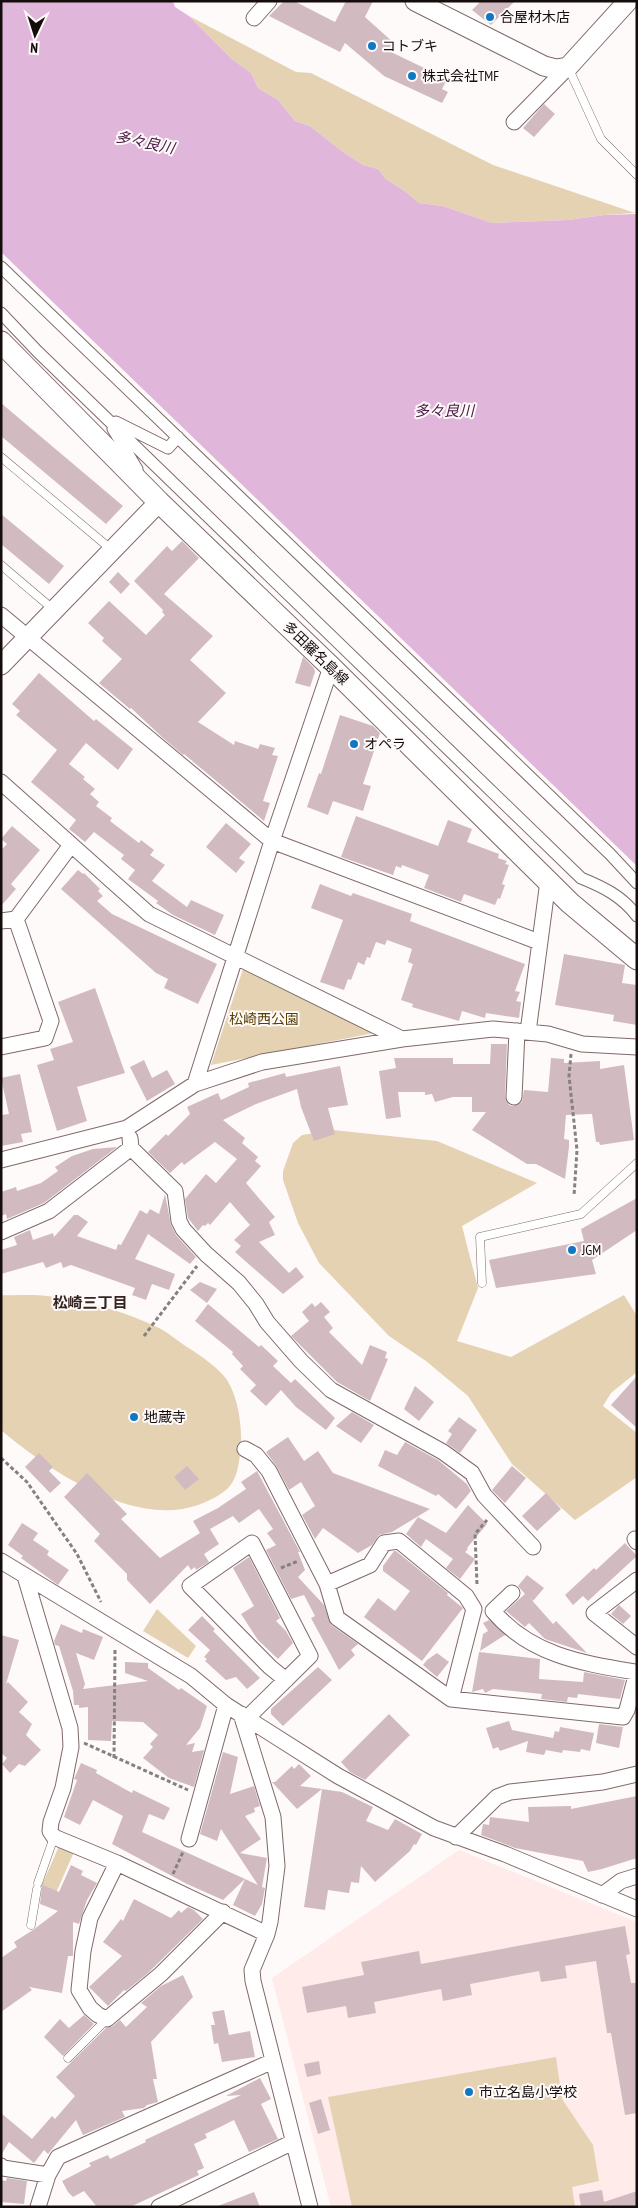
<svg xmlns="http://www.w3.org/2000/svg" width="638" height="2208" font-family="'PT Sans Narrow','Noto Sans JP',sans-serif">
<rect width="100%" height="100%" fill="#fefaf9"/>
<path fill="#ffebe9" d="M459,1850L637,1922V2207H331L272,1978Z"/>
<path fill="#e4d2b3" d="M189,16L296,72L311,73L493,165L635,213L604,215L568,220L492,223L443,206L419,203L406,192L386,179L378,169L363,165L343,152L310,126L295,121L278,100L258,88L251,73L232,59Z
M243,969L374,1033L211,1065Z
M333,1130L437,1141L537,1183L462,1226L478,1288L457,1341L511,1357L624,1295L637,1316V1372L611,1393L603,1406L637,1433V1477L575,1520L512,1464L468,1396L426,1361L389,1336L319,1263L298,1223L283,1180V1171L293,1143L302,1135Z
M1,1295C16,1296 32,1294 47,1296C84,1300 125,1311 159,1328C169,1333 178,1341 187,1347C200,1355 213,1364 223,1375C237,1390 242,1423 241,1443C238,1480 235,1491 198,1505C134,1528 48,1470 1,1430Z
M157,1609L196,1646L188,1658L143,1631Z
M59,1846L74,1852L56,1893L41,1887Z
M556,2057L562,2099L593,2145L599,2181L572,2187L575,2207H352L328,2097Z"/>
<path fill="#e0b6db" d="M1,1H173L175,7L189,16L232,59L251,73L258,88L278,100L295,121L310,126L343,152L363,165L378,169L386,179L406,192L419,203L443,206L492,223L568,220L604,215L637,214V866L1,252Z"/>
<path fill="#d1bbc1" d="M284,1H294L335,22L346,1H373L365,17L395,44L389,51L447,79L442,89L448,92L442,103L384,76L345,43L340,52L269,16Z
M481,1H515L491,25L472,10Z
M544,104L555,114L534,137L523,128Z
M1,403L123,506L106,524L1,436Z
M1,514L64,566L49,584L1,544Z
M182,541L199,558L164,594L213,636L190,660L226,693L198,722L234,745L235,741L258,749L260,744L275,748L272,755L278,756L263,801L270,803L264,821L184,754L183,755L162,737L131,708L130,709L99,683L122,659L102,641L104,638L88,623L109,601L146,635L165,615L162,612L163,610L134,581L167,546L172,551Z
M118,572L130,584L121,594L109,582Z
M303,657L314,668L315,672L310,687L295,683Z
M39,673L94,721L96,719L133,749L118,770L86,743L69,764L85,777L83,779L95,789L90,794L99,802L96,806L112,818L110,821L139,843L141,840L154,850L150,855L165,865L152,881L187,907L191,900L224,915L215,935L173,915L156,903L158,901L128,879L135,870L121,859L124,855L94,832L85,842L69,829L76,820L31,782L57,750L16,715L20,711L12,704Z
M340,715L373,726L380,733L363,784L371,786L363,811L333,801L328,815L307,807L319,773L321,774Z
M356,816L438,846L448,820L472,829L467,842L499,854L498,858L507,861L505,864L509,865L502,884L505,885L500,899L498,898L495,905L464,894L461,902L424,888L429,875L402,865L401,868L396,866L393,875L341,857Z
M226,823L251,844L239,858L245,862L236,873L206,847Z
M12,826L40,850L11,884L16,889L1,906V850L7,844L1,839Z
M78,870L83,874L84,873L100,889L98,891L103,896L97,901L112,914L217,964L198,1004L164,988L168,979L156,973L61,889Z
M320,884L351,896L353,893L412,914L410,921L525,964L515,991L520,992L516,1001L521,1002L519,1018L486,1013L485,1018L462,1011L459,1021L412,1007L413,1004L401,1000L413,964L408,962L412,949L387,940L385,945L376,942L370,958L367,957L364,965L358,962L351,980L348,979L344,990L320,982L343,920L311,908Z
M564,954L625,965L622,983L637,985V1025L613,1021L614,1015L555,1005Z
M95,988L125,1073L77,1087L87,1121L57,1131L37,1065L54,1060L50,1049L73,1042L58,1002Z
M491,1044H507L505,1097L509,1105L513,1106L522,1102L524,1090L548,1092L551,1058L564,1059V1063L600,1061V1069L624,1065L634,1140L600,1145L599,1142H596L592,1114L566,1115L564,1139L569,1140V1147L565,1179L536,1164H527L472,1130L486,1112H472V1097H453L435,1102L432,1094L425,1095V1092H398L401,1117L386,1119L379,1071L396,1068L394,1058H453V1064H490Z
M144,1060L152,1078L167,1070L175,1084L147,1101L130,1067Z
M340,1066L348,1105L328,1108L335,1134L314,1141L301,1107L297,1089L256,1104L223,1120L245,1138L242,1143L258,1157L255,1161L261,1166L246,1183L275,1217L269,1222L275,1235L259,1242L289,1273L296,1267L304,1277L283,1294L235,1252L241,1246L234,1240L250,1225L230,1202L210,1225L208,1223L205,1226L203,1225L198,1231L188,1218L185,1199L206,1174L216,1183L237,1159L215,1142L184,1165L182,1162L170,1173L148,1152L166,1134L168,1136L190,1114L187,1107L218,1093L221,1100L249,1087L248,1083L285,1073L286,1077Z
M20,1074L32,1132L21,1134L23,1142L1,1146V1115L9,1114L1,1078Z
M117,1147L44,1203L7,1219L6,1214L1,1216V1192L16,1187L17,1191L41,1183L58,1171L55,1167L72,1156L93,1149Z
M165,1194L171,1225L176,1235L196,1257L190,1264L148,1234L135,1259L175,1274L169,1290L152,1284L146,1300L132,1295L135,1288L71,1265L63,1268L61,1262L46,1268L43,1262L1,1274V1250L17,1245L14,1237L30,1230L33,1240L53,1233L54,1237L74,1215H78L88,1222L77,1236L116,1250L118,1244L121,1245L140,1210L147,1214L150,1209L159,1214Z
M637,1198V1230L592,1260L596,1274L496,1288L489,1260L584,1241L581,1229Z
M200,1282L217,1289L207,1303L190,1290Z
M321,1302L330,1312L324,1317L333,1328L329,1332L362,1365L370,1345L387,1352L385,1358L388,1359L370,1401L337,1382L291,1336L309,1321L302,1312L312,1303L315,1307Z
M208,1304L259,1347L261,1345L278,1361L273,1366L291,1383L295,1379L335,1418L326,1430L296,1407L281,1390L266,1406L250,1391L256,1385L240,1369L243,1366L232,1354L233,1352L195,1321Z
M637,1376V1428L611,1405Z
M415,1386L434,1402L419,1421L404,1409Z
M352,1412L374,1425L361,1443L336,1426Z
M459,1417L477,1430L460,1453L446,1443L452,1434L448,1431Z
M288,1437L304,1461L318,1451L333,1473L430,1509L392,1532L379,1535L372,1545L358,1553L323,1528L315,1539L302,1515L315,1506L301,1482L289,1490L277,1467L266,1452Z
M405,1442L438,1460L467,1484L471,1491L456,1509L438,1494L436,1496L378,1466L385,1450L397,1455Z
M39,1453L53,1467L49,1471L61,1483L50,1493L25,1467Z
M187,1466L199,1479L185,1490L174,1477Z
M512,1466L526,1478L505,1503L492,1490Z
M257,1471L300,1552H298L305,1570L298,1577L324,1605L331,1625L358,1644L351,1650L355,1655L339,1670L311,1618L315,1616L304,1595L291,1599L266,1550L276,1545L267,1533L273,1529L259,1509L239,1523L233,1516L210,1529L219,1544L204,1554L209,1562L196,1570L195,1567L191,1570L188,1565L150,1604L127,1580V1574L94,1541L100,1534L64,1497L87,1473L127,1514L121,1519L160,1558L200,1533L193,1521L218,1508L246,1489L241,1482Z
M546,1493L561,1509L537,1531L522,1516Z
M468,1505L487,1524L467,1548L468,1549L465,1552L475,1559L460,1579L446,1568L453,1559L426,1539L421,1547L406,1534L418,1517L446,1533Z
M22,1523L38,1533L33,1540L49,1551L47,1555L69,1570L58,1585L21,1558L23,1556L8,1545Z
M625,1543L637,1556L588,1601L583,1596L573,1605L565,1595L594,1568L596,1570Z
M394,1551H396L448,1593L447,1595L463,1608L422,1661L364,1617L378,1598L395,1611L410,1591L383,1571V1566Z
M249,1557L280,1618L276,1621L286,1631L293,1643L278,1659L258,1640L241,1614L254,1606L233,1568Z
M527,1575L544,1588L533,1601L529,1597L553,1624L556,1621L587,1653L545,1639L529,1623L525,1627L506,1611L525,1594L518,1586Z
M619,1605L631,1616L623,1624L611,1614Z
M202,1616L215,1629L213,1631L260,1678L247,1689L236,1677L226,1680L205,1661L207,1659L204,1657L210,1650L188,1630Z
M489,1620L505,1635L480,1651L483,1634L488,1631L483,1623Z
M61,1624L82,1633L83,1629L103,1637L94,1660L76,1653L85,1684L83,1689L148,1681L125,1673V1662L148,1663V1668L179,1690L181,1688L207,1706L200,1728L186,1745L195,1743L192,1752L204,1750L194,1787L169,1778L143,1758L153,1747L150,1744L158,1735L143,1722L112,1721L111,1741L88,1740V1707L79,1708V1705H74L73,1691L59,1646L55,1645L54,1641Z
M1,1635L19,1640L6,1684L8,1682L28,1702L19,1712L32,1724L26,1735L41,1750L25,1766L19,1764L10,1773L2,1764L7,1758L1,1753Z
M479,1652L540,1659L539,1679L583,1682L584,1672L625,1680L620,1699L578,1694L577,1698L568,1697L567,1702L541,1699L542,1694L493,1689L485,1693L483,1689L472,1692Z
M437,1653L449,1662L437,1677L423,1665L427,1660Z
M318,1667L332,1680L283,1726L271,1714V1709Z
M389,1714L410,1735L365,1780L350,1772L341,1762Z
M509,1721L512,1730L553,1738L555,1731L559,1732L560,1727L594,1733L590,1751L581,1749L580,1752L563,1750L562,1753L546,1750L544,1755L526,1752L528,1741L500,1751L498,1747L493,1749L486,1728Z
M599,1724L623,1727L619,1748L596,1743Z
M223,1752L238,1757L230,1794L254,1786L260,1806L254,1808L255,1812L245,1816L261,1839L240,1853L267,1858L262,1887L265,1888L262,1904L255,1916L233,1905L245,1879L258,1885L221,1829L217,1841L200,1834Z
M81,1763L97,1770L96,1773L132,1793L133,1790L170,1808L164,1820L149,1814L142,1832L245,1879L223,1900L187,1884L112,1844L123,1816L93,1800L80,1825L64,1817L77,1780L74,1779Z
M299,1764L311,1776L300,1786L322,1789L297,1809L272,1782H275L292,1766L294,1769Z
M322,1789L342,1792L373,1807L366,1821L388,1830L395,1819L422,1834L416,1845L414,1844L410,1851L375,1882L361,1866L359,1883L351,1882L349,1893L328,1890L325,1910L304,1907Z
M637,1796V1858L602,1869L588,1872L583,1861L515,1848L481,1835L483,1824L489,1825L490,1817L529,1822L528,1807L571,1806V1809Z
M71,1865L83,1871L81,1875L97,1883L87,1900L79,1924L73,1922V1956H68L62,1993L29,1987L32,1990L1,2012V1958L17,1947L14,1942L33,1930L58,1911L40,1904L42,1887L43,1885L59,1892Z
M134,1899L171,1918L179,1910L181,1913L188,1907L194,1910L203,1919L148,1973L126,1991L124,1990L108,2006L89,1987L122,1956L103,1942L121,1919L123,1921Z
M625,1926L630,1954L626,1955L631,1983H637V2113L625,2115L611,2033H607L596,1961L565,1966L567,1978L541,1982L539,1971L470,1984L472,1995L443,2001L441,1989L374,2002L376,2013L348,2018L346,2006L307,2013L302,1987L364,1975L361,1962L419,1951L421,1964Z
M183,1975L193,1997L151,2042L157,2079H153L158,2102L147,2105L144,2108L122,2111L125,2117L83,2135L76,2120L48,2154L44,2150L34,2163L9,2142L1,2155V2113L32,2139L52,2116L55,2119L75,2096L56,2077L106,2028L113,2026L120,2020L126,2027L147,2007L141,2003L161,1986Z
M224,2010L229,2035L250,2031L255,2057L222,2062L218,2043L214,2044L211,2025H215L212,2012Z
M84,2015L94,2024L63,2056L44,2037L60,2019L69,2028Z
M319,2061L321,2074L307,2077L304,2064Z
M260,2078L271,2099L261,2104L278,2139L249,2152L234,2120L218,2128L205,2134L207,2138L194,2144L204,2168L197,2171L199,2175L130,2207H97L84,2191L73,2197L68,2192L62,2181L91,2166L89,2163L108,2155L110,2159L146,2142L145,2140L241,2095L226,2096Z
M321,2099L330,2130L318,2134L309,2103Z
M7,2178L27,2181L24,2204L1,2202V2180L6,2181Z
M602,2190L604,2202L637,2191V2207H581L579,2194Z
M254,2192L260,2207H218V2206Z"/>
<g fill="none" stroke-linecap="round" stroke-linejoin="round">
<defs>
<path id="service" d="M568,67L601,139L637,175
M1,457L112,550
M1,565L54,610
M482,1283L480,1237L581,1214L637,1163
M38,1883L54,1837
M31,1925L37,1889
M68,2058L107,2019"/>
<path id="pedestrian" d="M1,267L610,854L637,883
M1,313L37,351L581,878C603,887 622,896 637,916
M116,422L168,448L178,437
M113,429L137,469"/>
<path id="minor" d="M254,18L269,1
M514,122L568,67
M1,615L272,841L539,942
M1,782L149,914L402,1039
M1,921L16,919L71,845
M528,1032L548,881
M1,1047L45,1038L51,1021L16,919
M195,1084L272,841L331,667
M514,1097L517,1031
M131,1148L175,1191L179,1221L183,1229L206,1254L239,1283L256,1304L267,1322L301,1361L331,1390L443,1452L472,1473L484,1495L533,1547
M1,1160L127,1128L195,1084L262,1062L402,1039L493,1029L548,1034L582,1044L637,1047
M1,1232L49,1211L131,1148L130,1138
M245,1449L256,1455L269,1471L327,1584L337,1618L451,1699L623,1717L627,1710L637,1672
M635,1539L637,1542
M1,1561L191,1676L226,1705L338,1776L434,1828L505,1854L637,1909
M25,1576L70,1728L71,1747L63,1788L51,1822L50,1831L54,1837L117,1863L267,1934
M637,1580L594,1613L637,1647
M327,1584L370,1565L384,1543L399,1541L466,1596L474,1609L451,1699
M512,1593L493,1611C530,1655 581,1663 635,1672
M241,1714L273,1817L277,1866L270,1922L267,1934L252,1970L253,1981L310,2207
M247,1718L310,1656L252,1543L190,1586L270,1667L286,1680
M456,1837L497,1797L510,1792L603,1782L637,1774
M189,1839L226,1705
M117,1863L90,1918L83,1951L79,1990L90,2008L98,2015L107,2019L161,1974L223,1912
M602,1895L621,1881L637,1876
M1,2166L3,2168L48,2175
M38,2207L48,2175L58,2157L273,2061
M159,2207L293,2142"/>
<path id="tertiary" d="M415,1L544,66L556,69L568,67L628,1
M1,665L159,502"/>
<path id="secondary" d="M1,342L159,502L331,667L570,903L637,959"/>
</defs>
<use href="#service" stroke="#7e6a68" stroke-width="9"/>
<use href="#pedestrian" stroke="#7e6a68" stroke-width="13"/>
<use href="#minor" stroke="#7e6a68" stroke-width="17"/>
<use href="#tertiary" stroke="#7e6a68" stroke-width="21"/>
<use href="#secondary" stroke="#7e6a68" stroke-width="23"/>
<path stroke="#86807f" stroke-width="3" stroke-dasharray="4 2.5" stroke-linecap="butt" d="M571,1054L569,1076L577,1150L574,1196
M144,1336L197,1266
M1,1458L27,1482L77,1554L101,1602
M281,1568L298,1561
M477,1584L475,1534L487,1520
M84,1743L188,1790
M114,1758L115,1648
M173,1874L183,1852"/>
<use href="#service" stroke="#fff" stroke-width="8"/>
<use href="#pedestrian" stroke="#fff" stroke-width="11"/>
<use href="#minor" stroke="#fff" stroke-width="15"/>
<use href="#tertiary" stroke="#fff" stroke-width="19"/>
<use href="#secondary" stroke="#fff" stroke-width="21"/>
</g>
<g fill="#1078c3" stroke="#fefaf9" stroke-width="2">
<circle cx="490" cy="17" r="5"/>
<circle cx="372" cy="46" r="5"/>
<circle cx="412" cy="76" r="5"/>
<circle cx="354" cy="744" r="5"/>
<circle cx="572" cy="1250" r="5"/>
<circle cx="134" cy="1417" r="5"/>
<circle cx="469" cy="2092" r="5"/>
</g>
<g text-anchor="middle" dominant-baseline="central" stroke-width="4" stroke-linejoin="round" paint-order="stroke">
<g font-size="14" fill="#150d0c" stroke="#fefaf9" text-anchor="start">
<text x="500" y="17">合屋材木店</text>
<text x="382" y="46">コトブキ</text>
<text x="422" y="76">株式会社TMF</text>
<text x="364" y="744">オペラ</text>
<text x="582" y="1250">JGM</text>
<text x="144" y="1417">地蔵寺</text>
<text x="479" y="2092">市立名島小学校</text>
</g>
<g font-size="14" fill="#150d0c" stroke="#fefaf9">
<text transform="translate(316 653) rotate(44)">多田羅名島線</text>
</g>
<g font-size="14" fill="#593e00" stroke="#fefaf9">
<text x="264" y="1019">松崎西公園</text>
</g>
<g font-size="15" font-style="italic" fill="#491745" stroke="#fefaf9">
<text transform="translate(145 142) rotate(12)">多々良川</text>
<text x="444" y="410">多々良川</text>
</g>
<g font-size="15" font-weight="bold" fill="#352422" stroke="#fefaf9">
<text x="90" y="1302">松崎三丁目</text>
</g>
</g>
<rect width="638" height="2208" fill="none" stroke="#150d0c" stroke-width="5"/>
<g transform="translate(35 35) rotate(184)" stroke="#fefaf9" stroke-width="4" paint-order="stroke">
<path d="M0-4L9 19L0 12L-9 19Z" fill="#150d0c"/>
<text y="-8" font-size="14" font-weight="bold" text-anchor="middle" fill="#150d0c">N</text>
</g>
</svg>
